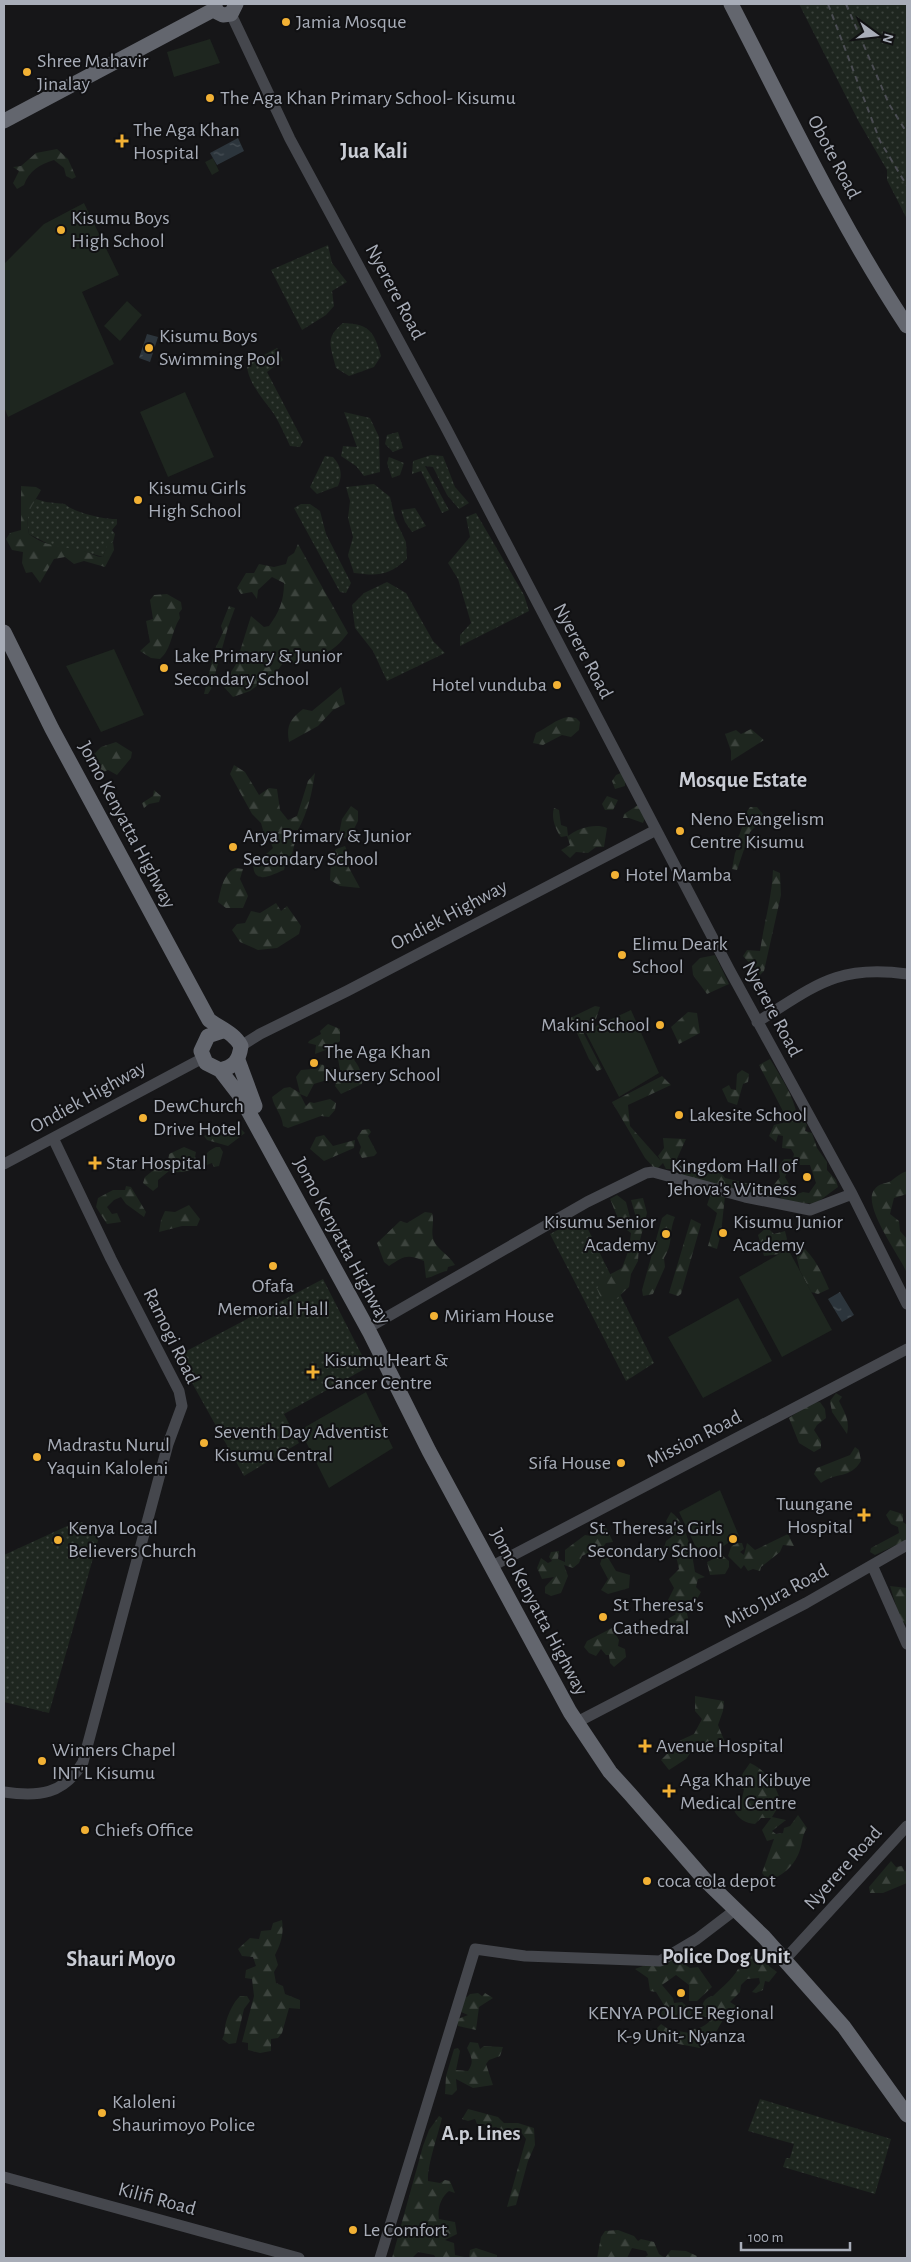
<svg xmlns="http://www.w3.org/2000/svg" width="911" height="2262" font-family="'Alegreya Sans',sans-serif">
<defs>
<pattern id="grass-dots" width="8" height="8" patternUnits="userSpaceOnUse" patternTransform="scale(1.25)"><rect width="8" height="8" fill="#1e261f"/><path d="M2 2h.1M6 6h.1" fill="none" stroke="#3c433d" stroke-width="1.8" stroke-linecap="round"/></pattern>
<pattern id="forest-firs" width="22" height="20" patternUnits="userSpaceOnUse" patternTransform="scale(1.25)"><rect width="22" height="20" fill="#1e261f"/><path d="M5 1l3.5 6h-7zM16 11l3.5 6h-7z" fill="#3c433d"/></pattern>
<pattern id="water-ripples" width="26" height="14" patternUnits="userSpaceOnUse" patternTransform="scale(1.25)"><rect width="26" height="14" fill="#2c353c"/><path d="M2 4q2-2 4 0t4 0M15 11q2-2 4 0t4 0" fill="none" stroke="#485056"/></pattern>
</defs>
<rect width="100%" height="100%" fill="#161618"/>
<path fill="url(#grass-dots)" d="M799,4H907V219L887,180V170L859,122Z
M328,245L332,263L347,282L332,291L334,306L326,315L302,330L271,270Z
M343,323C369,324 374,331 381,356L374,367L349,376L336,368C331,347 324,338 343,323Z
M277,348L283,360L267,372L303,441L300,447L290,446C285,435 280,424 274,414C264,400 247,382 247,364Z
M344,412L370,418L379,437L380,472L364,476L356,466L341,456L343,446L357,447Z
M398,432L403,448L393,452L385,444L387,435Z
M431,455L443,456L455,487L469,503L459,509L447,495L433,467L425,466L449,510L442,513L421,471L412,474L413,461Z
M325,456L333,457C341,466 343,475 338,486L317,494L310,487Z
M389,457L404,463L400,475L392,478L387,463Z
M374,484L390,497L395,519L406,542L407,559C388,576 378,576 354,573L348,555L353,537L348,518L350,501L346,487Z
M36,499L46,502L65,504C72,512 106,520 117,519V524L112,530L115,534L113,542L107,547L103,557L79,550L54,547L29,534C27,521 26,508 36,499Z
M301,504H310L320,511L326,534L351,583L346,593L340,592L294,508Z
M415,508L426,526L412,532L405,522L401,510Z
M476,513L524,595L529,611L460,646V635L471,623L458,579L448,563L470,537L466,517Z
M387,582L406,593L433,641L445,653L387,681L373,651L355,628L352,605L364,593Z
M582,1217L654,1363L626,1381L550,1234Z
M323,1279L368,1367L284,1414L299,1443L244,1476L177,1356Z
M78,1521L101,1530L49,1713L4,1702V1555Z
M760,2099L891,2139L875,2194L783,2167L786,2158H790L794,2144L748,2131Z"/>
<path fill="url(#forest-firs)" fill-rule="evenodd" d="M57,149L68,159L76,177L72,179L66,176L64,168L54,160C40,164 29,171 24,185L17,189L13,183L19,171L13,167L21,166L36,153Z
M21,486L36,487L41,490C31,508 25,512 29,534C46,547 61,546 81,550C89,552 95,557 103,557L107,546L113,542L114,550L105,567L84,561L74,564L65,557L54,559L40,583L32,572L26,573L22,563L23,552L12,550L6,539L10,533L21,530Z
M298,544L348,633C332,655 321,654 297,665L286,659L267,685H258L250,691L233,697L223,686L231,678V672L236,664L251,616L264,627L269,626C279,612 284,601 284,583L272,577L258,590L257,599L252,592L241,594L237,588L246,573H254L259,564L274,567L286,564L288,557L294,553Z
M167,594L181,602L182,609L179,613L180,618C171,632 172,649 160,659L151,658L140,651L150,642L146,621L153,619L150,600L154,595Z
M229,606L235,608L228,627L211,689L208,694H204L215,649L223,632L221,626Z
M341,687L345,704L333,710L318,726L289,742C286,726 290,719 303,709L312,711Z
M568,717L576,718L580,722L579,730L571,737L562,735L543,745L533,743L536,733C547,728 556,719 568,717Z
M751,729L764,740L731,761V751L725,734L736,730L741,734Z
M116,742L132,752L131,758L117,775L108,770L98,775L95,767L94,754L101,747Z
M234,765L245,772L259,795L269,788L277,789L280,810L288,820L297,816L308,781L315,773C312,793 308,812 298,830H284L288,836L296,837L292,855L287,859L284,870C275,873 259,884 254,871C253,866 253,863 251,859C260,859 267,854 273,848L269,838L281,830L265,837L261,823L252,814L230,774Z
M621,773L625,780V786L615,789L612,781L616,775Z
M154,790L161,796L159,802L149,804L144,808L142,803L153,796Z
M607,796L618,800L613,810H605L602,804Z
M638,805L645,818L643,823L629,818H623L624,814Z
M351,806L358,811V821L350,837L338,839L342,819Z
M750,807H757L763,814L757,825L750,832L737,870L732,869L735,853L740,842L737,839C744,828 742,817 750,807Z
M554,808L559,810L561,825L567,827L568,836C578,828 595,823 607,828L604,847H596L588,853L576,852L570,858L561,850L570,845L567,836L561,837C555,829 551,817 554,808Z
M345,846L349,856L348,866L360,888L340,886L330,880L331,858L336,849Z
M235,868L243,869L240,879L248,896L243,908H226L218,902C221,889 223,874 235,868Z
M773,870L780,873L781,895L764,971L760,975L743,956L747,950L760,951C764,923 772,897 773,870Z
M276,903L281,911L287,906L301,926L299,934L277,948L258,950L240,942L232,930L237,924L245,923L251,911L260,913Z
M715,955L729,984L707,994L693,975L692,966L700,958Z
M595,1006L600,1007L596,1019L591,1020L582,1030L602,1069L597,1071L589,1059L570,1018Z
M688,1012L697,1013L700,1033L679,1044L671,1027Z
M328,1024L340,1029V1041L331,1048L315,1054L316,1045L308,1043L309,1041L321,1034L320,1031Z
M342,1048C353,1056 364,1070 362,1084L341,1094L335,1086L340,1070L337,1053Z
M770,1059C781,1077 794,1096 797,1116L787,1119L759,1065Z
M318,1064L324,1065L325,1069L330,1071L333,1068L336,1070V1077L314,1084L307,1097L300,1094L306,1106L310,1102L314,1103L330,1099L336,1103L335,1110L329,1117L321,1116L288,1128L283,1126C282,1114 274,1108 272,1097L284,1088L290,1087L300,1093L296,1077L301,1070L312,1069Z
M742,1070L749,1074L748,1082L743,1084L737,1105L728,1102L722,1089L729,1085L731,1089L736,1090L737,1074Z
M662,1076L671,1085L628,1105L630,1126L661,1161L658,1156L664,1148L663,1138L686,1139L675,1163C685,1169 695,1169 705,1174L712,1171L716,1174L720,1172L725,1178L754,1185L753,1193L749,1195L673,1174L682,1169H666L663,1163L656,1170L645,1158L612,1102Z
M803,1118L807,1125L805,1131L812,1133L817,1148L827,1162V1170L836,1180L838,1187L815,1204L783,1201L773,1186L780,1177L778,1167L784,1159H793L794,1154L791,1149L782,1148L783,1136L778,1135L776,1142L769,1136L774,1125ZM799,1160L800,1165H810L816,1183L809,1193L803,1192L795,1195L785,1177L788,1171Z
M239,1127L245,1133L228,1146L207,1140L204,1136L212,1132L228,1135Z
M369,1129L371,1132L368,1136L377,1153L374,1156L362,1158L359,1153L361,1147L357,1138L362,1130Z
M324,1135L333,1146L355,1140L354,1148L324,1161L310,1149L316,1137Z
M184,1147L196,1152L195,1157L200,1165C194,1171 177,1174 169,1171L158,1180V1187L153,1191L143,1183L145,1177L156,1168L168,1162L169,1154Z
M216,1147H220L223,1152L219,1166L214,1167L212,1163L204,1166C203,1156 207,1151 216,1147Z
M907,1171V1194L894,1198L890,1214L899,1221L900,1231L907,1239V1273C900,1256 862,1206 874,1190C879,1183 885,1184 891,1181C896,1177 901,1173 907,1171Z
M126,1186L131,1187L146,1212L144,1217L126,1204L121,1197L114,1200L107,1207L112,1214L117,1213L121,1222L107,1224L96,1207L98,1198L113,1190H125Z
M757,1186L768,1188L772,1194L765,1198L754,1196Z
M711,1193L725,1196L721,1233L717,1249L708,1246L717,1213L707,1205Z
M617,1195L626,1202L632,1225L637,1221L631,1200L643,1198L647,1213L639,1244L638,1261L631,1274L629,1287L616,1299L608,1302L601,1298L597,1289L603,1278L622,1268L629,1249L631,1233C618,1225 616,1212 610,1199Z
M189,1205L200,1219L197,1226H182L159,1232L161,1220L165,1211L175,1212Z
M425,1212L432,1213C435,1223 430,1231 434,1241C438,1250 450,1256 455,1265L448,1267L447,1271C439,1272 434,1277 426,1278L424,1261C406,1254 405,1256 389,1266L384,1262L377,1243L400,1221L407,1223Z
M667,1214L675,1217C668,1234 674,1242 664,1258L665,1267L653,1294L643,1296L642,1290L662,1218Z
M691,1219L701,1224L681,1294L678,1296L669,1293Z
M767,1227L774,1234L785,1231L787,1239L780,1254L764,1256L758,1235Z
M805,1249C816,1260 823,1275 829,1289L818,1294L811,1292L800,1271L796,1254Z
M836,1393L842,1397L839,1401C845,1413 850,1420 847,1434L832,1412L830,1401Z
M820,1402L825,1409L826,1418L817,1425L814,1430L821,1441V1448L814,1452L799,1443L789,1418L811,1403Z
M855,1447L859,1450L861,1461C849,1480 837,1471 821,1483L814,1474L817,1468L850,1455Z
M890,1510L903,1514V1522L907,1525V1540L875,1555L870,1552L871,1548L899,1533L898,1527L891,1524L886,1515Z
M671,1512C687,1523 692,1553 695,1572L705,1577L698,1579L696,1587L701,1592L697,1599L684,1601L690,1626L681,1633L665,1629L666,1620L676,1614L665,1606L674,1588L669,1579L679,1569L675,1552L664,1548L666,1541L674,1535L666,1521Z
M603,1525L607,1529L613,1542L606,1543L598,1554L590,1552L582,1556L579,1563L573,1568L564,1565L568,1576L561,1593L551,1596L545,1593V1587L554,1577L542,1579L537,1568L541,1558L548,1563L552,1561L549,1557L551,1552L559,1551L558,1559L565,1562V1550L585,1535L591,1536L593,1531Z
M788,1534L794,1546L783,1545L780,1552L761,1567L760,1571L753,1569L748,1571L744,1565L741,1569L728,1556L731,1547L736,1543H742L744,1549L740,1552L744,1555L747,1543L755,1550Z
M722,1555L729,1561V1567L725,1574L710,1575L707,1562Z
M607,1556L616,1571L630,1575L629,1588L608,1594L601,1590L608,1579L600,1564L602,1558Z
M890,1586L907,1588V1625L901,1622Z
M612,1628L619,1640L618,1646L625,1649L626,1657L614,1667L610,1663L609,1655H606L601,1649L596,1656L589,1653L584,1647L587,1641Z
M695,1696L724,1701L723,1711L718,1725L726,1745L713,1748L697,1743L686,1759L669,1770L661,1760L681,1740L694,1734L702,1719L695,1711Z
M750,1763C767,1771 775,1784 781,1802L772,1817L786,1820L772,1831L776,1834L783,1833L784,1828L790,1826L798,1815L807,1828C801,1837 803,1845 798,1855C792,1868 781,1877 768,1880L762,1873L774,1839L767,1841L762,1830L771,1818H761L755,1824C745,1823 738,1819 734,1810L742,1799L744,1789L738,1787L743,1773Z
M891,1861L896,1867L902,1866L905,1872L907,1868V1883L883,1893H870L869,1887Z
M282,1920C284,1934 281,1943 275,1955L278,1965L274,1972L276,1983L283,1986L285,1994L300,2000V2009L289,2008L282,2033L278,2038L271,2039V2051L260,2053L248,2050V2043L242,2042L254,1996L252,1979L245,1978L246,1970L256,1966L253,1957L242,1956L238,1949L250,1938L259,1939L261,1931L271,1930L273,1923Z
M680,1952L681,1962L690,1968L698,1967L712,1987L697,2001H689V1985L676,1975L662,1985L673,1998L674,2003L682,2002L692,2011L690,2018L680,2012L672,2019H658L664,2005L656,1992L650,1991L648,1978L635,1969Z
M749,1954L758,1956L762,1962L768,1959L769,1966L777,1972L769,1982L765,1981L763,1990L756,1993L752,1992L760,1983L759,1978L747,1979L741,1985L740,1992L730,2002L741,2009V2014L734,2015L728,2011L711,2041L700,2048L668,2042L654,2037V2031L661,2024L668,2029L689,2033L694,2029C701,2029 709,2023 713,2017H697L696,2013L702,2008C703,2001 706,1997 713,1996C722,1987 732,1980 738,1969L744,1968L739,1961L744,1955Z
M478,1993L482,1996L485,1993L493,1998L479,2007L476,2030L458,2026V2019L468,2015L461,2012L464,1995L467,1997L470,1994Z
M240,1996H247L250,2001L244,2009L236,2043L229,2044L222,2039C226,2033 224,2029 226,2022C229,2012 233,2003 240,1996Z
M470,2042L478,2043L480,2049L484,2046L503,2047L500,2056L489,2060L486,2064L493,2085L473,2088L456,2079L457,2090L452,2095L445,2094L446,2076L454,2049L458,2048L460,2051L456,2070L468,2071C474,2062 472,2058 467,2048Z
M468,2109L498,2117L504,2123H518L534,2128L535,2145L528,2161L516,2205L507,2207L526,2139L521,2132L517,2135L504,2132L496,2127L489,2128L484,2124H477L475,2119L468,2121L462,2119Z
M439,2116L442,2118C438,2135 427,2166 428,2181L440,2183L445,2180L450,2181L455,2193L449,2191C441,2197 437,2209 439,2219L455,2222L457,2234L445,2240L454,2243L455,2255L469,2258L470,2250L476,2248L497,2255V2258H436L434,2255L418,2252L412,2258H392L423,2146L429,2130Z
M618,2230L634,2236L638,2241L641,2239L654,2242L659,2254L665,2258L671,2250L686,2251L697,2256L696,2258H644L648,2255L646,2251L632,2248L627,2258H597L601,2237L605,2231Z"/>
<path fill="#1e261f" d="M210,39L220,63L174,77L167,52Z
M213,158L219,171L212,175L205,162Z
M84,203L119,275L82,292L114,364L8,417L4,407V264L44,224Z
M127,301L142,315L120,341L104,326Z
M185,392L214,457L168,477L140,412Z
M114,649L144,715L101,732L66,666Z
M631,1010L659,1073L619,1097L585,1031Z
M788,1249L832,1330L782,1357L739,1277Z
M738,1298L772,1361L703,1398L668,1337Z
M366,1392L393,1448L329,1488L300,1430Z
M720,1490L739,1536L702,1560L679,1512Z"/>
<path fill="url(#water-ripples)" d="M238,138L244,151L217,165L210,153Z
M147,334L158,337L150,362L139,358Z
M840,1292L854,1315L842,1322L828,1299Z"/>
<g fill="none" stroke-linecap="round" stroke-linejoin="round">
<path stroke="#45474d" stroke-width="11" d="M231,14L290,139L445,426L729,969L852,1194L907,1304
M757,1022C814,987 836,964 907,974
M241,1046L260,1034L347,991L656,830
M4,1164L203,1058
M373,1325L587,1202L646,1173L653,1172L745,1197L810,1210L852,1194
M498,1563L907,1349
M872,1565L907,1644
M583,1719L806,1603L907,1545
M4,1792C38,1797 64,1795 83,1762L168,1444L182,1406L179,1391L111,1259L53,1138
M788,1956L907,1826
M4,2177L299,2258
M380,2258L475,1949L525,1956L660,1961L697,1939L735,1910"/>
<path stroke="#63666e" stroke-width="15" d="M214,4L217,12L223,15L231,14L236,4
M731,4C787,112 840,225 907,326
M4,121L215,9
M4,632L52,729L209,1020C221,1029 234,1033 241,1046C239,1061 234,1067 220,1070L206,1063L201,1051L208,1036L223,1031
M238,1060L255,1106
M220,1070L240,1096L370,1333L429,1451L570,1712L610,1772L630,1794L705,1880L764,1937L844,2027L907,2115"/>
<path stroke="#4a4c52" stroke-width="2" stroke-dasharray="6 5" stroke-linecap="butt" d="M828,4L880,141L907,186
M846,4L889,104L907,133"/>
</g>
<g fill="#f2b134" stroke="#111113" stroke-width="2">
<circle cx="286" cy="22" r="5"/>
<circle cx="27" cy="72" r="5"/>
<circle cx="210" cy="98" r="5"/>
<path d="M119.5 133.5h5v5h5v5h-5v5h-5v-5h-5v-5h5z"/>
<circle cx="61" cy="230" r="5"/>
<circle cx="149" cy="348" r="5"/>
<circle cx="138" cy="500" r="5"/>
<circle cx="164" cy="668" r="5"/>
<circle cx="557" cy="685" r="5"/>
<circle cx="680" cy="831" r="5"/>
<circle cx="233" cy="847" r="5"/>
<circle cx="615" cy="875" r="5"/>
<circle cx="622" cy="955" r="5"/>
<circle cx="660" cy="1025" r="5"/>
<circle cx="314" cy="1063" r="5"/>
<circle cx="679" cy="1115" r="5"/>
<circle cx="143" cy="1118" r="5"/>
<path d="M92.5 1155.5h5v5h5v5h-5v5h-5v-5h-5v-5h5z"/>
<circle cx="807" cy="1177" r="5"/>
<circle cx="723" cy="1233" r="5"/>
<circle cx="666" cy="1234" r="5"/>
<circle cx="273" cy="1266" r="5"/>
<circle cx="434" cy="1316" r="5"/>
<path d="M310.5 1364.5h5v5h5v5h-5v5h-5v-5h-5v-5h5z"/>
<circle cx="204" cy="1443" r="5"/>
<circle cx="37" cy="1457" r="5"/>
<circle cx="621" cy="1463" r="5"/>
<path d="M861.5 1507.5h5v5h5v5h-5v5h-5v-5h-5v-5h5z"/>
<circle cx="733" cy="1539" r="5"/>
<circle cx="58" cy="1540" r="5"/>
<circle cx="603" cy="1617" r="5"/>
<path d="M642.5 1738.5h5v5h5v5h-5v5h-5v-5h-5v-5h5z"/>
<circle cx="42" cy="1761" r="5"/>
<path d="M666.5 1783.5h5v5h5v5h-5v5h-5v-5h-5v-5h5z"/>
<circle cx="85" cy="1830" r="5"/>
<circle cx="647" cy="1881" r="5"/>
<circle cx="681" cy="1993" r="5"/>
<circle cx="102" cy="2113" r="5"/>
<circle cx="353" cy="2230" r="5"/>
</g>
<g text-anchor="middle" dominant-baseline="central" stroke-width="4" stroke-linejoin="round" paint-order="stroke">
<g font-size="20" fill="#a8adb8" stroke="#111113" text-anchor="start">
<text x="296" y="22">Jamia Mosque</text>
<text x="37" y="61">Shree Mahavir<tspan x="37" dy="23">Jinalay</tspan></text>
<text x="220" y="98">The Aga Khan Primary School- Kisumu</text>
<text x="133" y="130">The Aga Khan<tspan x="133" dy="23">Hospital</tspan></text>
<text x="71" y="218">Kisumu Boys<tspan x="71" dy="23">High School</tspan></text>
<text x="159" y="336">Kisumu Boys<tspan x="159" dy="23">Swimming Pool</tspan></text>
<text x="148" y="488">Kisumu Girls<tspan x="148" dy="23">High School</tspan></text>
<text x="174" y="656">Lake Primary &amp; Junior<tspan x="174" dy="23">Secondary School</tspan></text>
<text x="547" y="685" text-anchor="end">Hotel vunduba</text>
<text x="690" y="819">Neno Evangelism<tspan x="690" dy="23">Centre Kisumu</tspan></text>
<text x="243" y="836">Arya Primary &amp; Junior<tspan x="243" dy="23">Secondary School</tspan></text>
<text x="625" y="875">Hotel Mamba</text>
<text x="632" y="944">Elimu Deark<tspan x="632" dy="23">School</tspan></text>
<text x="650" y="1025" text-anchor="end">Makini School</text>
<text x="324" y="1052">The Aga Khan<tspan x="324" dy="23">Nursery School</tspan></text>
<text x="153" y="1106">DewChurch<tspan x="153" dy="23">Drive Hotel</tspan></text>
<text x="689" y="1115">Lakesite School</text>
<text x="106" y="1163">Star Hospital</text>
<text x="797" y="1166" text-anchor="end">Kingdom Hall of<tspan x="797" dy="23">Jehova's Witness</tspan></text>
<text x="656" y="1222" text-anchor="end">Kisumu Senior<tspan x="656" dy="23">Academy</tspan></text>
<text x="733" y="1222">Kisumu Junior<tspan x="733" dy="23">Academy</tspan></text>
<text x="273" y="1286" text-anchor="middle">Ofafa<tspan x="273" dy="23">Memorial Hall</tspan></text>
<text x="444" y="1316">Miriam House</text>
<text x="324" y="1360">Kisumu Heart &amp;<tspan x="324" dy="23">Cancer Centre</tspan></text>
<text x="214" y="1432">Seventh Day Adventist<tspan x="214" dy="23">Kisumu Central</tspan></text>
<text x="47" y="1445">Madrastu Nurul<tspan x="47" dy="23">Yaquin Kaloleni</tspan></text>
<text x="611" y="1463" text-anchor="end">Sifa House</text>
<text x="853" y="1504" text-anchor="end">Tuungane<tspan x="853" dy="23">Hospital</tspan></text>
<text x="68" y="1528">Kenya Local<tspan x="68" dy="23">Believers Church</tspan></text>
<text x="723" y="1528" text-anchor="end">St. Theresa's Girls<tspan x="723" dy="23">Secondary School</tspan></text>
<text x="613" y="1605">St Theresa's<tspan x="613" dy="23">Cathedral</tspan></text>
<text x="656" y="1746">Avenue Hospital</text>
<text x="52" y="1750">Winners Chapel<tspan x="52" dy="23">INT'L Kisumu</tspan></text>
<text x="680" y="1780">Aga Khan Kibuye<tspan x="680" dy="23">Medical Centre</tspan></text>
<text x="95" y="1830">Chiefs Office</text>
<text x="657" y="1881">coca cola depot</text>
<text x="681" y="2013" text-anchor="middle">KENYA POLICE Regional<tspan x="681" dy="23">K-9 Unit- Nyanza</tspan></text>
<text x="112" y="2102">Kaloleni<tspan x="112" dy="23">Shaurimoyo Police</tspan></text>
<text x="363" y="2230">Le Comfort</text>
</g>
<g font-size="20" fill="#a8adb8" stroke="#111113">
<text transform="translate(834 157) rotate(62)">Obote Road</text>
<text transform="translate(395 292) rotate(62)">Nyerere Road</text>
<text transform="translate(583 651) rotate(62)">Nyerere Road</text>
<text transform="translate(127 825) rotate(62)">Jomo Kenyatta Highway</text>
<text transform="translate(449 915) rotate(-28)">Ondiek Highway</text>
<text transform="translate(772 1009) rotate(62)">Nyerere Road</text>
<text transform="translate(88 1097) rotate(-29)">Ondiek Highway</text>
<text transform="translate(342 1241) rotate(62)">Jomo Kenyatta Highway</text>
<text transform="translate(171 1336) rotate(64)">Ramogi Road</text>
<text transform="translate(694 1439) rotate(-27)">Mission Road</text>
<text transform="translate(776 1596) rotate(-28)">Mito Jura Road</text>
<text transform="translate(539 1612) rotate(62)">Jomo Kenyatta Highway</text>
<text transform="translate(843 1868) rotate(-48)">Nyerere Road</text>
<text transform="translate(157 2199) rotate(15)">Kilifi Road</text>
</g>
<g font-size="21" font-weight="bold" fill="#c9ccd4" stroke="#111113">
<text x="726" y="1956">Police Dog Unit</text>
<text x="481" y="2133">A.p. Lines</text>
</g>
<g font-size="22" font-weight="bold" fill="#c9ccd4" stroke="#111113">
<text x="374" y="151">Jua Kali</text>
<text x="743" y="780">Mosque Estate</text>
<text x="121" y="1959">Shauri Moyo</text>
</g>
</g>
<rect width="911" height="2262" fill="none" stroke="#a8adb8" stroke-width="10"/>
<g transform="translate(876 35) rotate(105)" stroke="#111113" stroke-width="4" paint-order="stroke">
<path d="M0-4L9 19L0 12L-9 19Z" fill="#a8adb8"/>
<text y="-8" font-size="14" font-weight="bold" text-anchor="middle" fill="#a8adb8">N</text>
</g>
<path d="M741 2242v8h109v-8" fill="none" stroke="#a8adb8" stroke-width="2.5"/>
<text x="748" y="2242" font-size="15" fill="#a8adb8" stroke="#111113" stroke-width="4" paint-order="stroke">100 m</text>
</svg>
